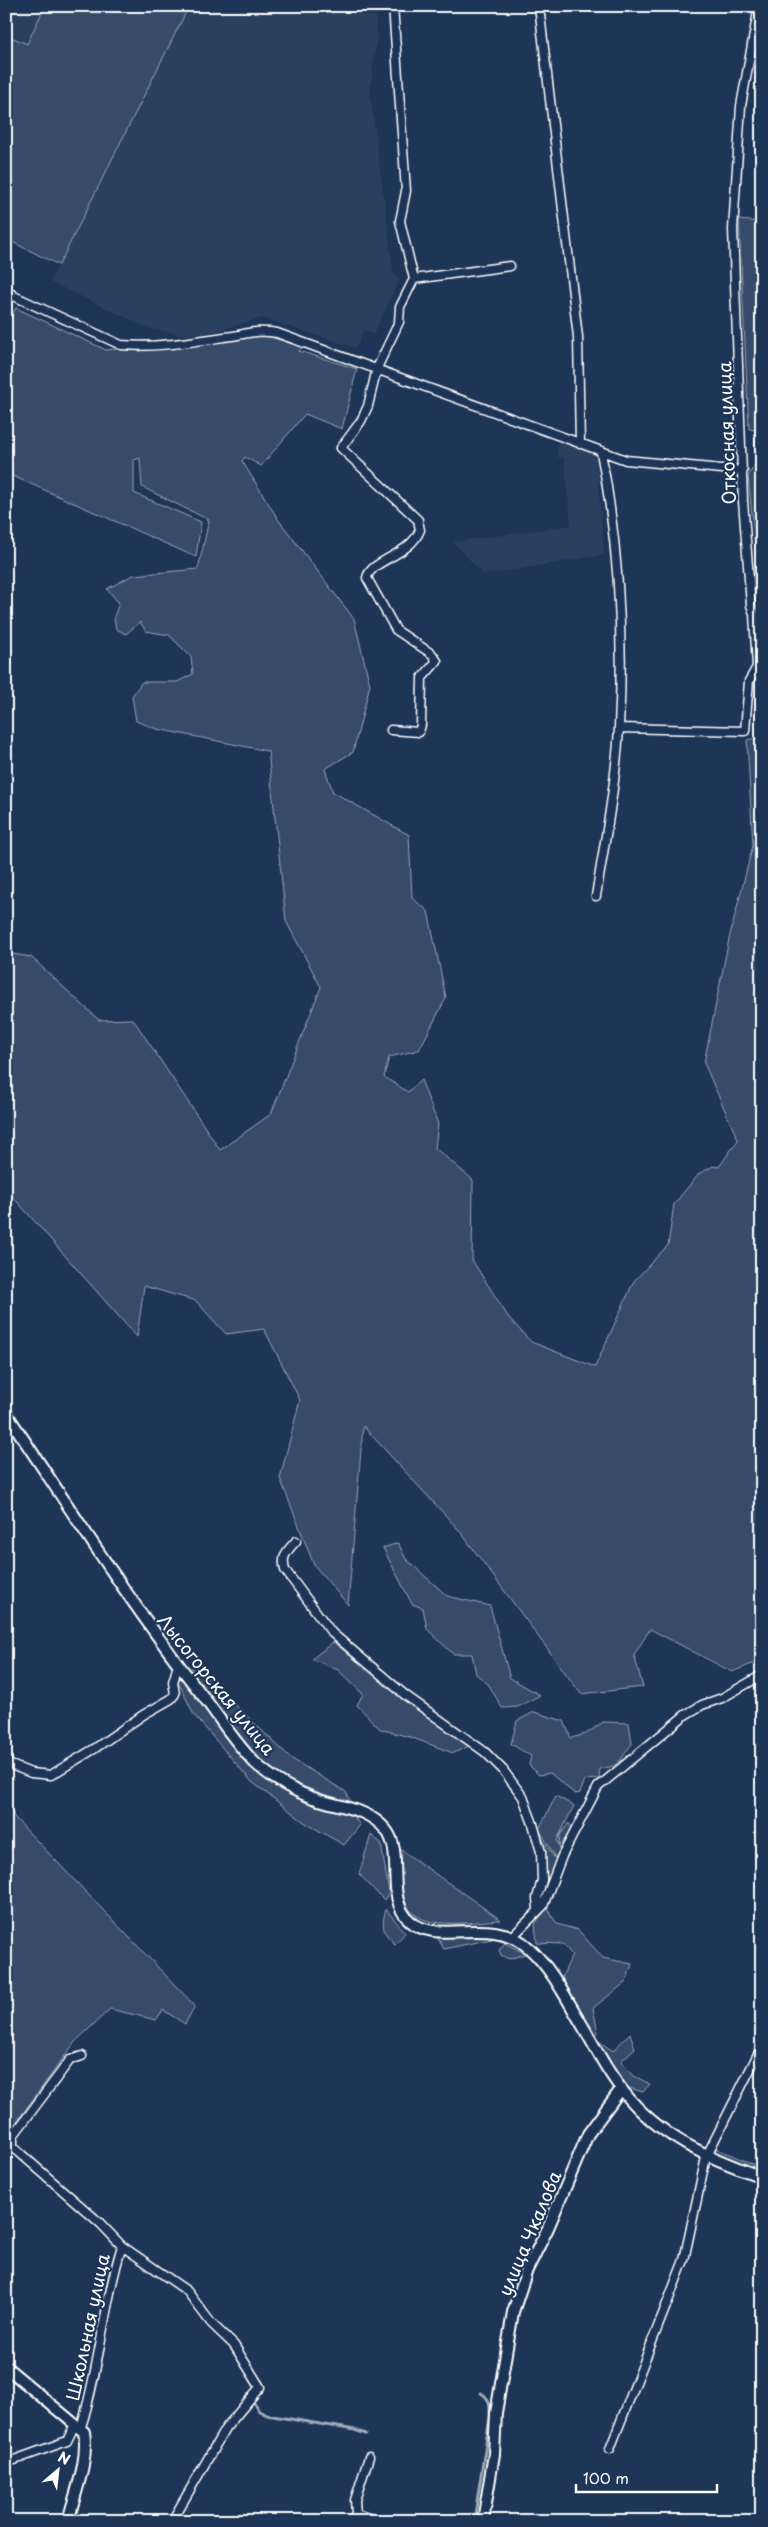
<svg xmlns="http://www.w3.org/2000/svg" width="768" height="2527" font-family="'Playpen Sans',sans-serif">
<rect width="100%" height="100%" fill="#1d3557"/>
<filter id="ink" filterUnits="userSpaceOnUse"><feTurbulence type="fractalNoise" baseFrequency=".02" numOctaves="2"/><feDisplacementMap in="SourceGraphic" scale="10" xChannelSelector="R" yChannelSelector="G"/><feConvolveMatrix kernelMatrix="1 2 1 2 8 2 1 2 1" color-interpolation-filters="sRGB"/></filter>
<g filter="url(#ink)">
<path fill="#2a4161" d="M6,6H45L27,45L6,35Z
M189,6H375L377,34L370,92L394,276L400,279L373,335L364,330L356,348L262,318L203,335L191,336L151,329L50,282Z
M558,440L596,455L604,555L484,575L453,542L571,525L564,457H557Z"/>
<path fill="#364b69" stroke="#9aa5b4" d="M45,6H189L59,265L6,239V35L27,44Z
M739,220L762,222V612L748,476L755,465V430L749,429Z
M16,308L106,350L264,335L302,347L299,351L357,369L342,429L305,414L261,466L245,457L242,461L278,519L354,619L370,685L353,752L325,769L333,792L409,835L412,898L428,911L446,998L419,1050L389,1057L384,1077L408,1092L421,1080L438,1124L435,1148L473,1180L472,1260L509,1318L531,1342L595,1367L634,1281L668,1245L674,1204L699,1174L713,1166L719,1167L738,1140L704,1063L729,939L753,845L747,740L762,737V1660L732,1672L650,1629L634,1655L643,1687L581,1694L459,1530L363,1426L348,1605L314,1565L280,1478L300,1400L264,1329L226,1334L196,1301L144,1286L137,1337L6,1189V953L31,957L99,1020L133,1019L220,1150L271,1114L321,987L286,921L268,751L157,729L136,721L132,696L142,682H177L193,674L191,657L169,635L146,631L140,622L126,634L116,629L114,617L119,603L107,589L133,575L198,569L209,520L142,487L140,458L134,460V493L201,522L196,557L6,473V326Z
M398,1543L406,1559L447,1596L490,1606L510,1678L540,1695L518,1707L502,1708L489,1685L476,1674L472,1654H453L427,1629L423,1608L412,1604L383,1548Z
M333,1642L407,1701L469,1746L453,1753L413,1738L380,1729L357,1705L363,1694L338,1670L312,1659Z
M185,1668H196L292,1759L346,1792L351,1803L337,1800L290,1781L259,1759Z
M184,1678L266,1778L314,1803L353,1816L360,1825L344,1845L304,1822L252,1782L194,1715L177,1679Z
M534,1712L564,1721L571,1738L586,1734L603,1722L629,1723L632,1744C620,1758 621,1768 600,1768L599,1779L585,1780L580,1793L575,1794L550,1773L539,1775L529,1765L531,1756L511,1744L517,1721Z
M6,1794L14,1817L195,2006L185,2024L163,2010L156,2020L110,2009L75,2042L6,2136Z
M556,1796L574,1806L557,1840L561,1851L557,1860L539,1829Z
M569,1823L571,1828L566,1841L559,1845L560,1835Z
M371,1835L381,1843L389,1893L384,1900L359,1874Z
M543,1840L557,1862L541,1905L539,1897Z
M397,1847L501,1920C476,1921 429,1931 411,1911C400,1898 399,1864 397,1847Z
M547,1908L557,1924L578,1930L603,1958L632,1964L626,1982L593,2008L598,2032L594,2038L560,1982L572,1955L563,1944L537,1943L535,1924Z
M386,1909L405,1933L395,1944C382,1932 381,1926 386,1909Z
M479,1934L492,1939L444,1949L436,1935Z
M505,1943L526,1954L509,1959L501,1955L499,1950Z
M630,2033L635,2048L621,2061L634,2076L650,2084L643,2092L625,2087L597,2047L600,2042L613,2051Z
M715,2148L762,2168V2173L715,2155Z"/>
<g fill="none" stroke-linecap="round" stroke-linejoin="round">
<path stroke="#a0aab8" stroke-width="3" d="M252,2400L259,2411L267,2415L355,2430L366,2434
M474,2521L490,2417C490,2406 491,2399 481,2393"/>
<defs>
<path id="minor" d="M539,6L578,337L580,444
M414,279L510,266
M6,289L14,296L121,345C153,348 191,342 224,337C244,335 257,329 277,333L626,460L743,471
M619,728L745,731L749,681L757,667L754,614L751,605L743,501L733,229L741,106L759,6
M391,730L419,732L421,725L422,678L437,661L432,654L396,630L367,578C370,560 410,556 420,530L418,520L341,448L361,421L368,406L377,368L399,322L400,307L414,279L400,221L406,191L393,6
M596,896C605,840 616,784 619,727C624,635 618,542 601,452
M296,1541C287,1551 281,1556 285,1570L332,1633L405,1695L485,1752L503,1770L523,1797L533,1824L541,1852L542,1880L537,1898L538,1909
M6,1763L31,1773L51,1775L94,1749L143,1715L171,1699L175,1694L173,1682L178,1665
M513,1936L543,1906L562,1856L598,1787L685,1715L702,1705L722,1698L762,1675
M82,2056L70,2060L13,2136V2147L100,2223L122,2246L187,2291L211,2323L234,2345L260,2387L225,2429L172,2521
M81,2427C100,2368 103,2305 122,2246
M610,2449L684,2260L706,2157L762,2046
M6,2463L67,2441L75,2424
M356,2514L378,2521
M351,2521L356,2514L355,2500L369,2457"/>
<path id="tertiary" d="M6,1413C70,1508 131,1605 202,1695C219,1717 235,1743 255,1763C272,1779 297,1793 319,1800C342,1807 369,1809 386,1830C405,1853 384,1899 410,1921C439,1947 491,1913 529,1948C553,1970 567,2000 584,2028C596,2049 607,2072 623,2091C660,2138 707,2157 762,2177
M6,2367L84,2432C89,2460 75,2493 68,2521
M483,2521L494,2454L496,2413L513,2312L527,2270L548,2228L588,2134L621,2089"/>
</defs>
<use href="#minor" stroke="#fff" stroke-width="11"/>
<use href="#tertiary" stroke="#fff" stroke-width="14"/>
<use href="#minor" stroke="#1d3557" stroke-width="8"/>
<use href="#tertiary" stroke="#1d3557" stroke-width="10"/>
</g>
</g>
<g text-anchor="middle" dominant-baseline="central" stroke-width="4.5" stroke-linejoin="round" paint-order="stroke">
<g font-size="18" fill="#fff" stroke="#1d3557">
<text transform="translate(726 433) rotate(-92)">Откосная улица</text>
<text transform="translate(217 1684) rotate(51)">Лысогорская улица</text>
<text transform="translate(529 2233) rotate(-67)">улица Чкалова</text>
<text transform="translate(87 2327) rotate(-78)">Школьная улица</text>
</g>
</g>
<rect width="768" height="2527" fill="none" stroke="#1d3557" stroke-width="25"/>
<rect x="12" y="12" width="743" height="2502" fill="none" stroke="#fff" stroke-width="2" filter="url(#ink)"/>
<g transform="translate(58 2470) rotate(28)" stroke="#1d3557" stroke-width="4" paint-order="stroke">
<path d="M0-4L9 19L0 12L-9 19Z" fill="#ffffff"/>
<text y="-8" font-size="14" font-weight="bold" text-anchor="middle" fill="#ffffff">N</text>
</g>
<path d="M576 2484v8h141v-8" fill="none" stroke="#ffffff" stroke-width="2.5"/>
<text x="583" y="2484" font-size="15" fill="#ffffff" stroke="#1d3557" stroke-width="4" paint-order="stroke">100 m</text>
</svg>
